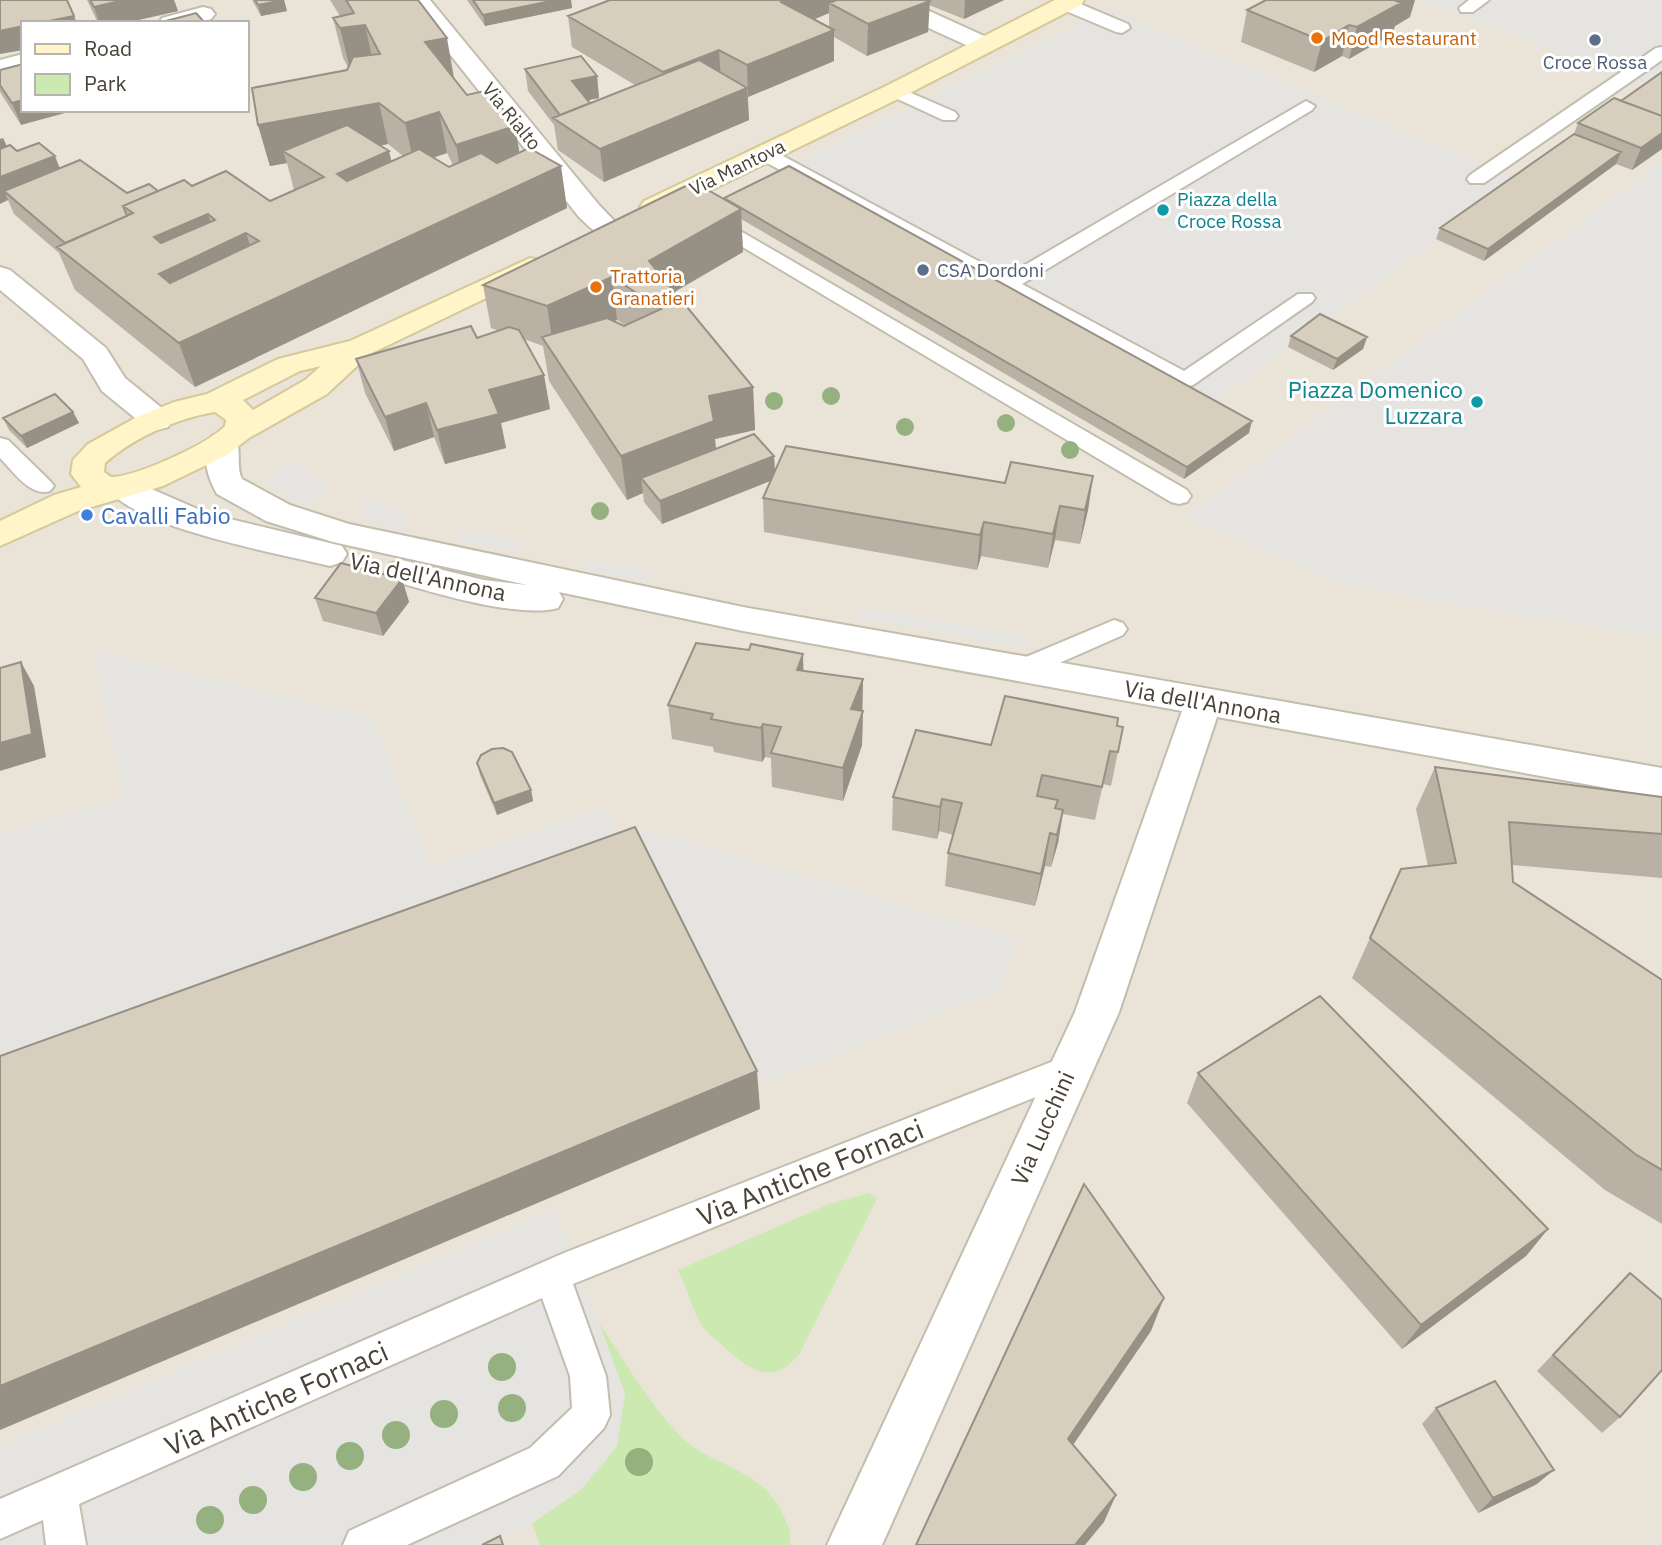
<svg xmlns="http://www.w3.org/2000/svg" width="1662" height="1545" font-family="'IBM Plex Sans',sans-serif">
<rect width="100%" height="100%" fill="#f5f2e9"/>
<path fill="#e9e4d7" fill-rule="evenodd" d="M0,0H1662V1545H0ZM23,23H247V110H23Z"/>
<path fill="#cde9b2" d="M869,1193L877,1199L800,1353C773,1388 750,1370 724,1347C717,1340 706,1333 701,1324C691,1307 687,1287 678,1270L829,1204Z
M599,1323C624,1359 654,1413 686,1441C720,1469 762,1470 783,1514C788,1526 791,1532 790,1545H540L532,1523L582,1489L625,1394Z"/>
<path fill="#e6e4e1" d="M1418,0H1662V80L1654,86Z
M1109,9L1520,180L1205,408L780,172Z
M1662,161V443L1657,451L1662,453V637L1432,601L1337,581L1184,518Z
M290,458L330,488L306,508L264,482Z
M363,499L407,513L404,534L357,519Z
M462,531L525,541L520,552L456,541Z
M587,560L652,570L648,581L582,570Z
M859,607L1032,637L1030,648L855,617Z
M91,649L372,718L430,866L604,806L635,863L0,1097V835L124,796Z
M622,822L1019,939L1002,986L998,990L763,1084Z
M556,1208L625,1394L617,1446L582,1489L532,1523L486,1545H0V1445Z"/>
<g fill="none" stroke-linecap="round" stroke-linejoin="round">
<defs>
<path id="service" d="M1061,0H1071L1128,24L1130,28L1122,33L1116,32L1059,8L1057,4Z
M1469,0H1489L1473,12H1461L1459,8Z
M1662,47V60L1484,183H1470L1467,179L1470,175L1656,48Z
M895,86L955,112L958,116L955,120H943L889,95L886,91L889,87Z
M1306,101L1315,106L1312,110L1022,284L1184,371L1298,294H1312L1315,298L1312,302L1193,385L1185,387L758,158L756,154L758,150H772L1006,276Z
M711,214L1187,490L1191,496L1187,502L1179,504L1171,502L704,224L701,220L704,216Z
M0,438L8,440L50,481L54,486L50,491C30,497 14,472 0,458Z
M1114,620L1123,623L1127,629L1123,635L1023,679L1014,676L1010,669L1014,662Z
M1069,1055L1080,1059L1085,1069L1080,1079L573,1284L606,1376L610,1415L604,1428L558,1476L407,1545H343L349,1531L530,1448L572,1408L570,1376L542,1298L79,1504L86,1545H46L43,1520L0,1539V1499L564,1253Z"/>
<path id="minor" d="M407,0H430L599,205L622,229L618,235C599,239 592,229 579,217Z
M875,0H905L993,40L997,45L993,50H977L878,5Z
M203,7L211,9L215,14L211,19L197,23H159L162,18Z
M23,54V68L0,74V60Z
M0,267L10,270L106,348L125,378L168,413L173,420L168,427L157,430L146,427L102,391L83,359L0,290Z
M223,433L234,436C243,449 235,465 242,479L290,505L349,524L743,607L1662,768V798L1217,717L1119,1012L882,1545H827L1075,1012L1182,711L743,631L559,592L563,599L558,608C518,619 431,592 390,580L385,572L390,564L402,560L484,580L527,585L333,542L266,521L217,494C207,477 200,453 212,436Z
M124,477L209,514L342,546L347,554L342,562L330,566C282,554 133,528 108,488L112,480Z"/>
<path id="secondary" d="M1055,0H1084L1081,5L904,96L664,213L654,215L644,213L640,207L644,201L886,86Z
M530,258L540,260L544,266L540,272L370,354L327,394L249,438L227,455L163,486L78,511L0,546V521L54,495L81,487L71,474L73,460L88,444L137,417L174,402L207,394L278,359L350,341ZM321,366L305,380L253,410L243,400L300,371ZM215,412L226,420L225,426C208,444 136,477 111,477L104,472L105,463C133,438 177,418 215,412Z"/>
</defs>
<use href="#service" stroke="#c3bdae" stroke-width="4"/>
<use href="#minor" stroke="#c3bdae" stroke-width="4"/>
<use href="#secondary" stroke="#d5c899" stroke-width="4"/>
<use href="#service" fill="#fff" fill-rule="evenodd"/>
<use href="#minor" fill="#fff" fill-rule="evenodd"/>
<use href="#secondary" fill="#fff5c9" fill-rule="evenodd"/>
</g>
<g fill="#94b17f">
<circle cx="831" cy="396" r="9"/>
<circle cx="774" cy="401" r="9"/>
<circle cx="1006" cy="423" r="9"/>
<circle cx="905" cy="427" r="9"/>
<circle cx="1070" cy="450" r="9"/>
<circle cx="600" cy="511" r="9"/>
<circle cx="502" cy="1367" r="14"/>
<circle cx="512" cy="1408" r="14"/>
<circle cx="444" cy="1414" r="14"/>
<circle cx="396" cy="1435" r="14"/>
<circle cx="350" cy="1456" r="14"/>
<circle cx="639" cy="1462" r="14"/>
<circle cx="303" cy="1477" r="14"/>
<circle cx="253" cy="1500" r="14"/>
<circle cx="210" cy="1520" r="14"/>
</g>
<path fill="#b9b1a3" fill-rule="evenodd" d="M87,0H174L178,11L125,23H98Z
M252,0H284L287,11L261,16Z
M330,0H418L454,78L467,95L515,126L519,152L567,208L195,387L75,290L59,253L14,214L8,200L0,203L3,138L7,146L17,151L127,193L158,191L192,186L270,201L294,190L287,163L270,166L258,125L347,70L348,67L343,58L333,18L340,16ZM388,144L403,156L392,161L380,146ZM447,153L453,165L449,167L433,158Z
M467,0H571L572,8L485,26Z
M610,0H1004L964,19L929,5L928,32L867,56L834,37V61L748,97L749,120L604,182L558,150L554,125L528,91L525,69L597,76L599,98L587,100L590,103L635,85L572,47L568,16ZM829,13V27L815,19Z
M1247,10L1410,17L1395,26L1392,34L1349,59L1342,56L1314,72L1241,42Z
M0,70L21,125L0,92Z
M1662,72V149L1632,170L1616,164L1484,261L1436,239L1440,228L1574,134L1578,123L1621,101Z
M724,198L1249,433L1184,479L741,219L743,252L675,292L753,387L755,430L715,439L716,449L774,456L775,470L1005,483L1093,476L1088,510L1080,544L1055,540L1048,568L981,556L977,570L764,532L763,498L770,481L662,524L644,502L643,493L627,500L549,381L543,346L524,339L550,409L501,423L506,448L445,464L434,437L394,451L365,393L356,359L477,338L499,331L491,328L483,285L724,199ZM617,320L625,325L624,326L614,321Z
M1291,336L1367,337L1363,349L1333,370L1288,347Z
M73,412L79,423L27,448L9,430L3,418Z
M402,579L409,602L383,636L323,621L315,598Z
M804,671L863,679L862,745L843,801L772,787L771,758L765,757L762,762L714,752L713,747L672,739L668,705Z
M1117,726L1123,727L1111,786L1103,784L1095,820L1063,814L1058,843L1051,867L1045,866L1035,906L945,886L948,853L953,835L939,831L937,839L892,830L893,797L991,745Z
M477,763L531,790L533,801L497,815L480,775Z
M1435,767L1662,797V878L1512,865L1513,882L1662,980V1224L1605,1190L1352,978L1401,869L1428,866L1416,809Z
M1198,1073L1548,1229L1526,1256L1402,1349L1187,1103Z
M1630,1273L1620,1417L1602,1433L1537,1371Z
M1436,1408L1537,1484L1478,1513L1422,1424Z"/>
<path fill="#969085" d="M124,0H174L178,11L125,23H99L94,7Z
M284,0L287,11L261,16L258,5Z
M556,0H571L572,8L485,26L483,15Z
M785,0H858L829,3V13L781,33V2Z
M965,0H1004L964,19Z
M1393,0H1415L1410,17L1395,26L1392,34L1349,59L1357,27Z
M930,1L928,32L867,56L868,24Z
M74,16L77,23H39Z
M365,25L374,66L350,69L340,28Z
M1349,25L1342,56L1314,72L1322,41Z
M23,26V50L0,54V31Z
M834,30V61L748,97L747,65Z
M447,38L454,78L433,83L425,42Z
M719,50L721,81L666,104L663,72Z
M597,76L599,98L575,103L572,81Z
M747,88L749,120L604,182L600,149Z
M23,100V110H76L21,125L12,103Z
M379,103L388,144L298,161L283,151L287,163L270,166L258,125Z
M439,112L447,153L414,164L405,123Z
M515,126L522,168L464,187L456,145Z
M1662,133V149L1632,170L1641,148Z
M3,138L12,160L0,165V139Z
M389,151L399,193L348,216L337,174Z
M1621,152L1616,164L1484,261L1488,249Z
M55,156L64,179L4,191L8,200L0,204V177Z
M561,166L567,208L195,387L179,343Z
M741,209L743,252L653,304L649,261Z
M208,214L218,246L246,233L260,276L175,317L159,274L154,237Z
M612,277L617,320L554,350L547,306Z
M1367,337L1363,349L1333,370L1337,359Z
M544,375L550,409L501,423L506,448L445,464L437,430L489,390Z
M753,387L755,430L715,439L717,465L641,478L643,493L627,500L621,456L709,396Z
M426,403L434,437L394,451L385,417Z
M73,412L79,423L27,448L21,436Z
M1252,421L1249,433L1184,479L1187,467Z
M774,456L775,479L662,524L660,501Z
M1093,476L1088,510L1080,544L1085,510Z
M1060,506L1055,540L1048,568L1053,534Z
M984,522L981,556L977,570L980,535Z
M402,579L409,602L383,636L376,613Z
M803,654L804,688L797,670Z
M21,662L34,686L46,757L0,771V743Z
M863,679L862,712L851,709Z
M863,711L862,745L843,801V768Z
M763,724L765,757L762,762L761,728Z
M531,790L533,801L497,815L494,803Z
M942,799L939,831L937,839L940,807Z
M1063,810L1058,843L1051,867L1057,835Z
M1050,833L1045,866L1035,906L1041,874Z
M757,1071L760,1109L0,1430V1386Z
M1548,1229L1526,1256L1402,1349L1421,1325Z
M1164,1298L1151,1331L1058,1467L1068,1439Z
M1554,1470L1537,1484L1478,1513L1493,1498Z
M1116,1495L1104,1522L1085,1545H1075Z"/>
<path fill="#d7cebe" stroke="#969085" stroke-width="2" fill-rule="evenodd" d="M0,0H67L74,16L39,23H23V26L0,31Z
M90,0H124L94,7Z
M255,0H284L258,5Z
M346,0H418L447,38L425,42L467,95L489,90L515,126L456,145L439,112L405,123L379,103L258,125L252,88L347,70L353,57L380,54L365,25L340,28L333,18L354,13Z
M473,0H556L483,15Z
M610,0H785L781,2L834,30L747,65L719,50L663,72L568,16Z
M837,0H928L930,1L868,24L829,3Z
M1266,0H1394L1401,3L1357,27L1349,25L1322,41L1247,10Z
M196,13L205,23H158Z
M581,56L597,76L572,81L590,103L560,115L525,69Z
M699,60L747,88L600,149L553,118Z
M23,64V100L12,103L0,85V70Z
M1662,72V116L1621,101Z
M1614,98L1662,116V133L1641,148L1578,123Z
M347,125L389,151L337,174L347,181L419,149L449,167L481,153L497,163L529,148L561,166L179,343L57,247L133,213L123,206L184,180L192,186L226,171L270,201L324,177L283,151ZM208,214L215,220L161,243L154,237ZM246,233L259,241L170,283L159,274Z
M1574,134L1621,152L1488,249L1440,228Z
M39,143L55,156L0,177V149L10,145L17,151Z
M80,160L127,193L149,184L158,191L123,206L127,216L65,243L4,191Z
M789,166L1252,421L1187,467L724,198Z
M694,182L741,209L649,261L753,387L709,396L714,421L621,456L542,337L607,318L624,326L661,309L612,277L547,306L483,285Z
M1320,314L1367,337L1337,359L1291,336Z
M471,326L477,338L509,327L519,330L544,375L489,390L499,414L437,430L426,403L385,417L356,359Z
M55,394L73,412L21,436L3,418Z
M754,434L774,456L660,501L641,478Z
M786,446L1005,483L1011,462L1093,476L1085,510L1060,506L1053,534L984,522L980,535L763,498Z
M341,563L402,579L376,613L315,598Z
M696,643L749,650L751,644L803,654L797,670L863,679L851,709L863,711L843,768L771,753L781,727L763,724L761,728L737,724L711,719L713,714L668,705Z
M21,662L32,734L0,743V668Z
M1005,696L1118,718L1117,726L1123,727L1118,752L1110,751L1102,787L1042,775L1037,796L1058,800L1055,808L1063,810L1057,835L1050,833L1041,874L948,853L962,803L942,799L940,807L893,797L916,730L991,745Z
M503,748L512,752L531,790L494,803L477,763L481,755L492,749Z
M1435,767L1662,797V834L1509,822L1513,882L1662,980V1170L1635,1154L1370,938L1401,869L1456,863Z
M635,827L757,1071L0,1386V1056Z
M1320,996L1548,1229L1421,1325L1198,1073Z
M1084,1184L1164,1298L1068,1439L1116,1495L1075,1545H916Z
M1630,1273L1662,1300V1370L1620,1417L1553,1355Z
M1495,1381L1554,1470L1493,1498L1436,1408Z
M500,1536L503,1545H482Z"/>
<g fill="#e8710a" stroke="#fff" stroke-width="2.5">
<circle cx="1317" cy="38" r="7"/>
<circle cx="596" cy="287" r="7"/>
</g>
<g fill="#5c6f8a" stroke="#fff" stroke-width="2.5">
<circle cx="1595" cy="40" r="7"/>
<circle cx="923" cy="270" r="7"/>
</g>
<g fill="#0f9aa8" stroke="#fff" stroke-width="2.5">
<circle cx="1163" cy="210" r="7"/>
<circle cx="1477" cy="402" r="7"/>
</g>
<circle fill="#3f7fe0" stroke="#fff" stroke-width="2.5" cx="87" cy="515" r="7"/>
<g text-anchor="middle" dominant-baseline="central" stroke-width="6" stroke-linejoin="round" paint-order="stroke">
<g font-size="19" fill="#c56008" stroke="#fff" text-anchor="start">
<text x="1331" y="38">Mood Restaurant</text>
<text x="610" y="276">Trattoria<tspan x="610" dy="22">Granatieri</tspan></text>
</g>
<g font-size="19" fill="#4e5e75" stroke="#fff">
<text x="1595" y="62">Croce Rossa</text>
<text x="937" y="270" text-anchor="start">CSA Dordoni</text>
</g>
<g font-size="19" fill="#494337" stroke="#fff">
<text transform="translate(512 116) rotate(51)">Via Rialto</text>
<text transform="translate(737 167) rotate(-26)">Via Mantova</text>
</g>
<g font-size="19" fill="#0d838f" stroke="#fff" text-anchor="start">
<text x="1177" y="199">Piazza della<tspan x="1177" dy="22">Croce Rossa</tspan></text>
</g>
<g font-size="23" fill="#0d838f" stroke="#fff" text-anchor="end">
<text x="1463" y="389">Piazza Domenico<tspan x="1463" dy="26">Luzzara</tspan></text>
</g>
<g font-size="23" fill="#366cbe" stroke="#fff" text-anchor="start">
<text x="101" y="515">Cavalli Fabio</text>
</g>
<g font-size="23" fill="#494337" stroke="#fff">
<text transform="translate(428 576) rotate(12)">Via dell'Annona</text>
<text transform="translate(1203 701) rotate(10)">Via dell'Annona</text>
<text transform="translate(1042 1128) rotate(-66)">Via Lucchini</text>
</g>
<g font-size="28" fill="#494337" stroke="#fff">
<text transform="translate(810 1172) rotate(-22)">Via Antiche Fornaci</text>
<text transform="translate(276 1398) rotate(-24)">Via Antiche Fornaci</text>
</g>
</g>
<rect x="21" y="21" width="228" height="91" fill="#ffffff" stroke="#b6b4af" stroke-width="2"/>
<rect x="35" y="44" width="35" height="10" fill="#fff5c9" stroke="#b6b4af" stroke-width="2"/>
<text x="84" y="56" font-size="21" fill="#494337">Road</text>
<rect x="35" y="74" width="35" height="21" fill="#cde9b2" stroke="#b6b4af" stroke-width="2"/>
<text x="84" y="91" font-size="21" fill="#494337">Park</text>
</svg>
